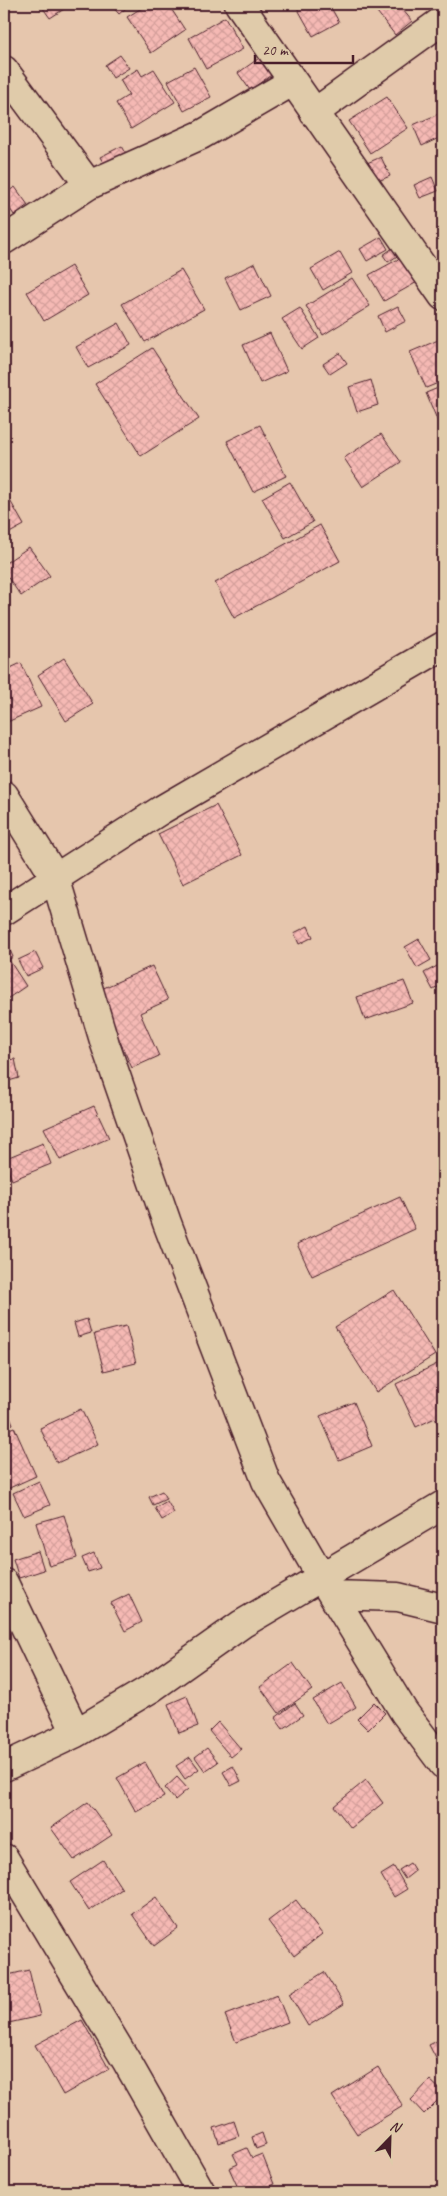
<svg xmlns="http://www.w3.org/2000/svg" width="447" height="2196" font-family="Caveat,sans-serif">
<defs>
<pattern id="building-cross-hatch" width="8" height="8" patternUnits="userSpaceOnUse" patternTransform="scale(1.25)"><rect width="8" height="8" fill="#f5b9b4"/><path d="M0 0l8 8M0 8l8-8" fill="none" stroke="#d49f9b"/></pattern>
</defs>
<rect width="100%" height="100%" fill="#e6c6ad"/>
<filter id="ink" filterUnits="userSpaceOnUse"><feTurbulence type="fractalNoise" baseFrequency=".02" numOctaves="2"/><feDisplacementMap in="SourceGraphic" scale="10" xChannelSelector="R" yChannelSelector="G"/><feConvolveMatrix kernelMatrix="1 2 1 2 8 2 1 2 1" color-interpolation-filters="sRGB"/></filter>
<g filter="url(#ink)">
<path fill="url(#building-cross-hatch)" stroke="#4a1f2b" d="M40,4H72L50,18Z
M110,4H131L119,14Z
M148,4H168L185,30L151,53L127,17Z
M295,4H329L339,22L313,36Z
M379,4H398L412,21L395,35L374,8Z
M225,17L243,49L206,69L189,38Z
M120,55L129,68L113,78L105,65Z
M262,56L274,73L250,90L238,73Z
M194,67L211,97L184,111L168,81Z
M138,69L142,76L154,69L175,102L131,129L116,103L129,95L120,80Z
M387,97L408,128L370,153L349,121Z
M443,112V136L422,146L413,125Z
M122,146L130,161L109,173L100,157Z
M381,157L390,176L376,182L367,163Z
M432,177L438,191L420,198L414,185Z
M15,187L28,205L14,215L4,200V194Z
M381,237L388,249L367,261L360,249Z
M400,243L405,251L388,262L383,255Z
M340,252L352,273L323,290L311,269Z
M404,256L419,281L384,301L369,275Z
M255,263L271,296L241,310L225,278Z
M71,266L88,295L44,321L27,292Z
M181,270L204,309L145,342L122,304Z
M352,278L370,306L323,335L306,306Z
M398,306L406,321L385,332L378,316Z
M300,308L319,338L302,349L282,319Z
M119,323L131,345L88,368L76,347Z
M270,333L287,371L260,383L243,345Z
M443,338V381L426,388L410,352Z
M152,348L199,419L141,456L95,384Z
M340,353L347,363L330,374L323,364Z
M371,380L378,405L357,412L349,387Z
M443,386V434L426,393Z
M260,425L286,476L253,492L227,441Z
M381,434L401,462L363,487L344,458Z
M290,482L313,522L285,538L262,498Z
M4,490L24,525L4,536Z
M320,525L340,561L234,618L215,583Z
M29,547L50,576L21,596L4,572V564Z
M64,658L93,704L66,721L38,675Z
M21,663L41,707L5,723L4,671Z
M216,805L242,855L183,884L158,834Z
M308,926L313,937L299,944L294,933Z
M419,939L431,960L417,968L405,947Z
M9,948L13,957L4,962V950Z
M35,952L43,968L26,976L18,960Z
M9,960L26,986L4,1001V964Z
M443,963V984L433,990L424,973Z
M152,966L168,1000L140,1013L159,1056L132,1068L97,991Z
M404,981L413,1003L365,1020L357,997Z
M15,1059L19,1078L5,1082L4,1061Z
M94,1106L109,1138L60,1160L44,1128Z
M43,1143L51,1164L12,1180L4,1159Z
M400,1197L415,1229L312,1276L297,1244Z
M394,1290L435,1355L376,1392L335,1327Z
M87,1319L91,1333L78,1337L74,1323Z
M126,1326L136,1363L104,1371L94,1334Z
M439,1363L443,1372V1423L439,1426L435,1418L416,1427L396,1384Z
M4,1401L13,1424L4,1428Z
M354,1402L372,1446L339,1460L320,1416Z
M81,1409L98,1444L57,1463L40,1428Z
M14,1427L36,1476L5,1490L4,1431Z
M39,1481L50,1505L24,1516L13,1493Z
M162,1491L166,1499L153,1505L149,1497Z
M167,1501L174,1513L162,1520L155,1508Z
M64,1515L77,1558L49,1566L36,1523Z
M38,1551L44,1570L19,1578L13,1559Z
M94,1553L100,1568L88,1572L82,1558Z
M129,1594L142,1622L125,1631L111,1603Z
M293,1663L312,1690L279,1713L260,1687Z
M342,1683L356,1707L327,1724L313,1700Z
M187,1696L198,1726L179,1733L168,1704Z
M374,1702L385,1713L368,1730L357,1719Z
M295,1703L303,1715L283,1729L275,1718Z
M218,1722L241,1749L231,1757L209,1731Z
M207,1748L218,1762L205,1771L195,1757Z
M190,1757L199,1769L185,1779L176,1766Z
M145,1762L164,1797L136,1812L117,1778Z
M233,1766L241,1781L231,1786L223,1772Z
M177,1777L188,1789L175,1800L165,1788Z
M366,1780L383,1803L351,1828L334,1806Z
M88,1802L112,1835L74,1860L51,1828Z
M103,1860L122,1889L89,1911L70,1882Z
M410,1863L415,1871L405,1879L399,1870Z
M394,1867L407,1889L394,1897L381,1875Z
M156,1897L178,1928L154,1946L132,1914Z
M296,1900L322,1934L294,1956L268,1921Z
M29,1970L40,2016L4,2024V1976Z
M324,1972L344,2004L308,2026L289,1994Z
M277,1995L288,2022L236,2042L225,2015Z
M82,2020L109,2069L63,2095L35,2045Z
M443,2038V2072L429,2045Z
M378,2067L403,2106L357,2134L332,2096Z
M430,2080L443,2092V2095L424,2114L411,2100Z
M234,2121L239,2136L219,2143L214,2128Z
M262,2133L266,2145L256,2149L252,2137Z
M247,2148L252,2158L262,2154L274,2184L254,2192H240L229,2168L238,2164L233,2154Z"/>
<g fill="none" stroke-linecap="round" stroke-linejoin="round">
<defs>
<path id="minor" d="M239,4L443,296
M4,70L89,185
M314,113L443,20
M4,240L89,185L201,135L292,82
M4,795L55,877L105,1044L167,1223L266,1481L322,1578L404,1712L443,1764
M4,911L161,810L443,646
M4,1583L76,1733
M333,1595L398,1597L443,1608
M4,1767L76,1733L150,1689L242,1624L443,1505
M4,1858L127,2062L201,2192"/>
</defs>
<use href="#minor" stroke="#4a1f2b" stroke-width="31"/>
<use href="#minor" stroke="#e0cbaa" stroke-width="28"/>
</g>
</g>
<rect width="447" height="2196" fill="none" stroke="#e0cbaa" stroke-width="20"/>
<rect x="10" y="10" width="427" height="2176" fill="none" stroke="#4a1f2b" stroke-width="2" filter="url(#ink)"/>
<g transform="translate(390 2138) rotate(23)" stroke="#e0cbaa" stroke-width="4" paint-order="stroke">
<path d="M0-4L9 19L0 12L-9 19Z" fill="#4a1f2b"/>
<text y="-8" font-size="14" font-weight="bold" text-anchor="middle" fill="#4a1f2b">N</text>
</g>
<path d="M255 55v8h98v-8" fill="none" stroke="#4a1f2b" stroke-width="2.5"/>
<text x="262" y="55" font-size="15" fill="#4a1f2b" stroke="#e0cbaa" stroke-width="4" paint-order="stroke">20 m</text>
</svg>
